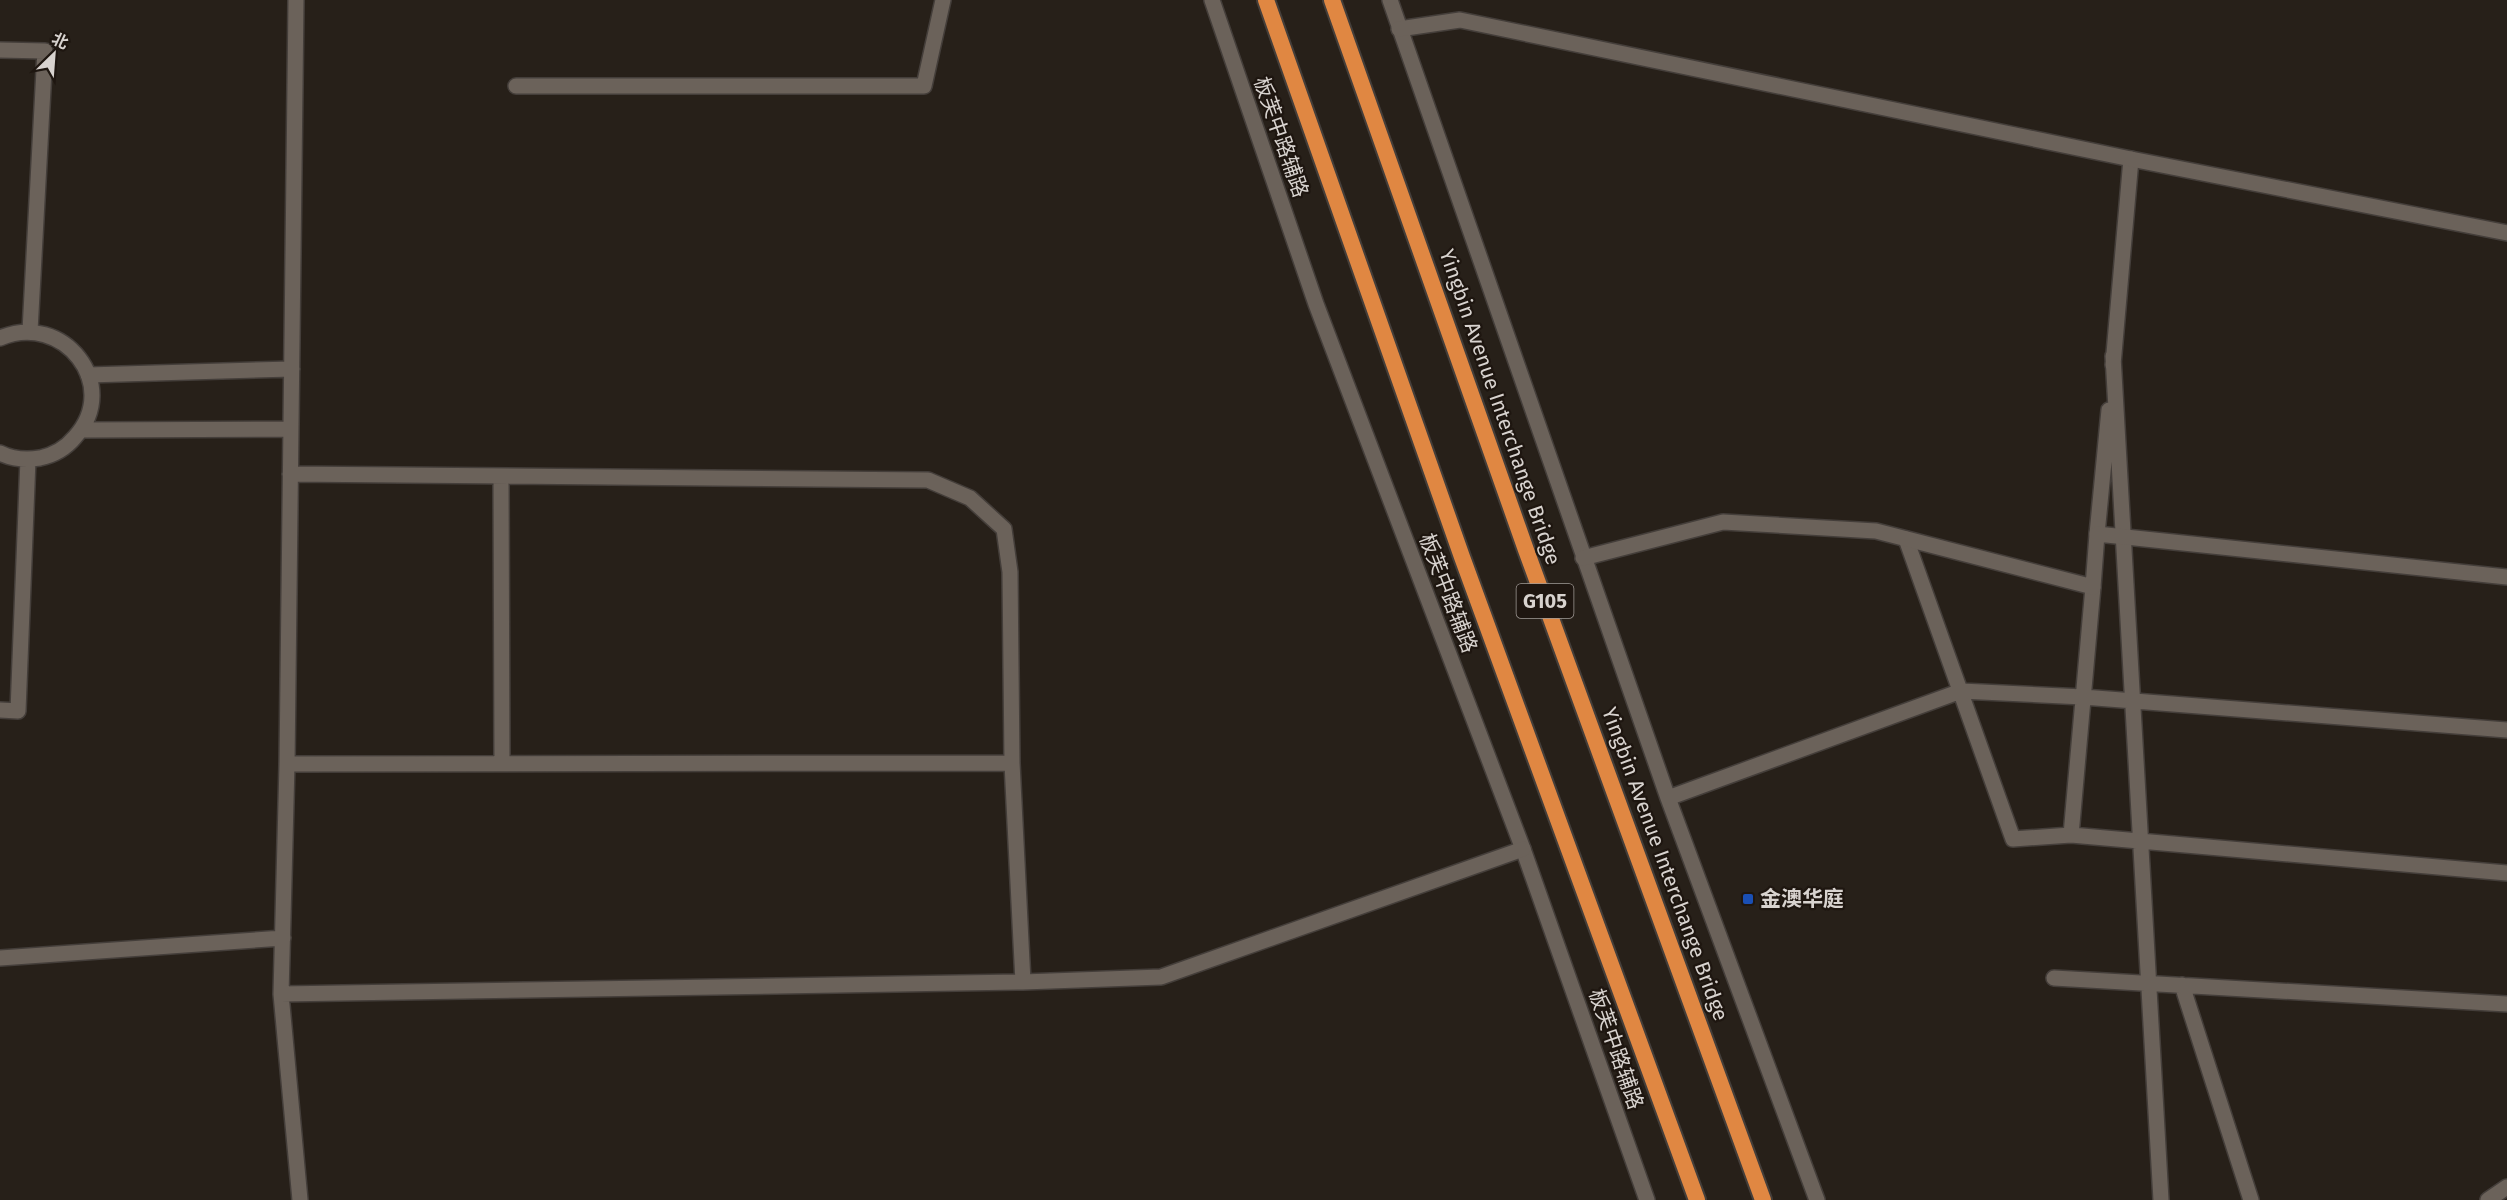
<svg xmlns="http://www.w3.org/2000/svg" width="2507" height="1200" font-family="'Fira Sans','Noto Sans SC',sans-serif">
<rect width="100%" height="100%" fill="#272019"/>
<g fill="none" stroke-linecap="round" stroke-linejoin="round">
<defs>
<path id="service" d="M1212,0L1316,304L1523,849L1647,1200
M1390,0L1668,798L1817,1200
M516,86H924L943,0
M2113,356L2161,1200
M2113,365L2131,159
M2097,534L2109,410
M1906,539L2013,839L2071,835L2507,873
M1668,798L1961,691L2083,697L2507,730
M2071,835L2093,587
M2054,978L2507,1004
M2182,985L2251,1200"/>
<path id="minor" d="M296,0L287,764L281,994L300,1200
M1399,29L1460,20L2131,159L2507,233
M0,50L45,51L30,331
M0,338C63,311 122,385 75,437C66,448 54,455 40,458C27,460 12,459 0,453
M88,375L292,369
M82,430L291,429
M290,474L928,480L970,498L1004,529L1010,572L1012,763L1023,982
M501,476L502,763
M0,710L18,711L28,459
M287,764L1012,763
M0,958L283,938
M281,994L1023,982L1161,977L1523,849"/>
<path id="tertiary" d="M1583,558L1723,522L1876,531L2093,587L2097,534L2507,577
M2488,1200L2507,1187"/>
<path id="trunk" d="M1266,0L1462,557L1697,1200
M1332,0L1526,550L1763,1200"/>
</defs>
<use href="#service" stroke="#443e3a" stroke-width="18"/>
<use href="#minor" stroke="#443e3a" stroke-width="18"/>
<use href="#tertiary" stroke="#443e3a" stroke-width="18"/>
<use href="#trunk" stroke="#443e3a" stroke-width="20"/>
<use href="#service" stroke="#6b625a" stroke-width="15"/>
<use href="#minor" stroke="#6b625a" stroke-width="15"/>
<use href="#tertiary" stroke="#6b625a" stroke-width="15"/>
<use href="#trunk" stroke="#e08742" stroke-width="16"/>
</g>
<rect fill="#1a4fb4" stroke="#1e1610" stroke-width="2" x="1742" y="893" width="12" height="12" rx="3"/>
<g text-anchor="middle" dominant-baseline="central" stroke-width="4.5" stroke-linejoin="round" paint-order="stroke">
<rect fill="#1e1610" stroke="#a09a96" stroke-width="1.5" x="1516.5" y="584" width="57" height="34" rx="4.5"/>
<g font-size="20" font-weight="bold" fill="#d8d3cf">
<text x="1545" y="601">G105</text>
</g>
<g font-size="21" fill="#d8d3cf" stroke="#1e1610">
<text transform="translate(1281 137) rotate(71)">板芙中路辅路</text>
<text transform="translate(1500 407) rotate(71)">Yingbin Avenue Interchange Bridge</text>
<text transform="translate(1448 593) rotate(69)">板芙中路辅路</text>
<text transform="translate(1665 864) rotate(70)">Yingbin Avenue Interchange Bridge</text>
<text transform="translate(1616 1049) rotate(71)">板芙中路辅路</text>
</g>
<g font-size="21" font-weight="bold" fill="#d8d3cf" stroke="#1e1610" text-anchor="start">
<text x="1760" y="899">金澳华庭</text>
</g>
</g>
<g transform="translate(54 54) rotate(25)" stroke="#1e1610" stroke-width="4.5" paint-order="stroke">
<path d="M0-4.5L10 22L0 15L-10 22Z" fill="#d8d3cf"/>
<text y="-9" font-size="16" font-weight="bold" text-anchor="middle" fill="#d8d3cf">北</text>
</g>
</svg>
